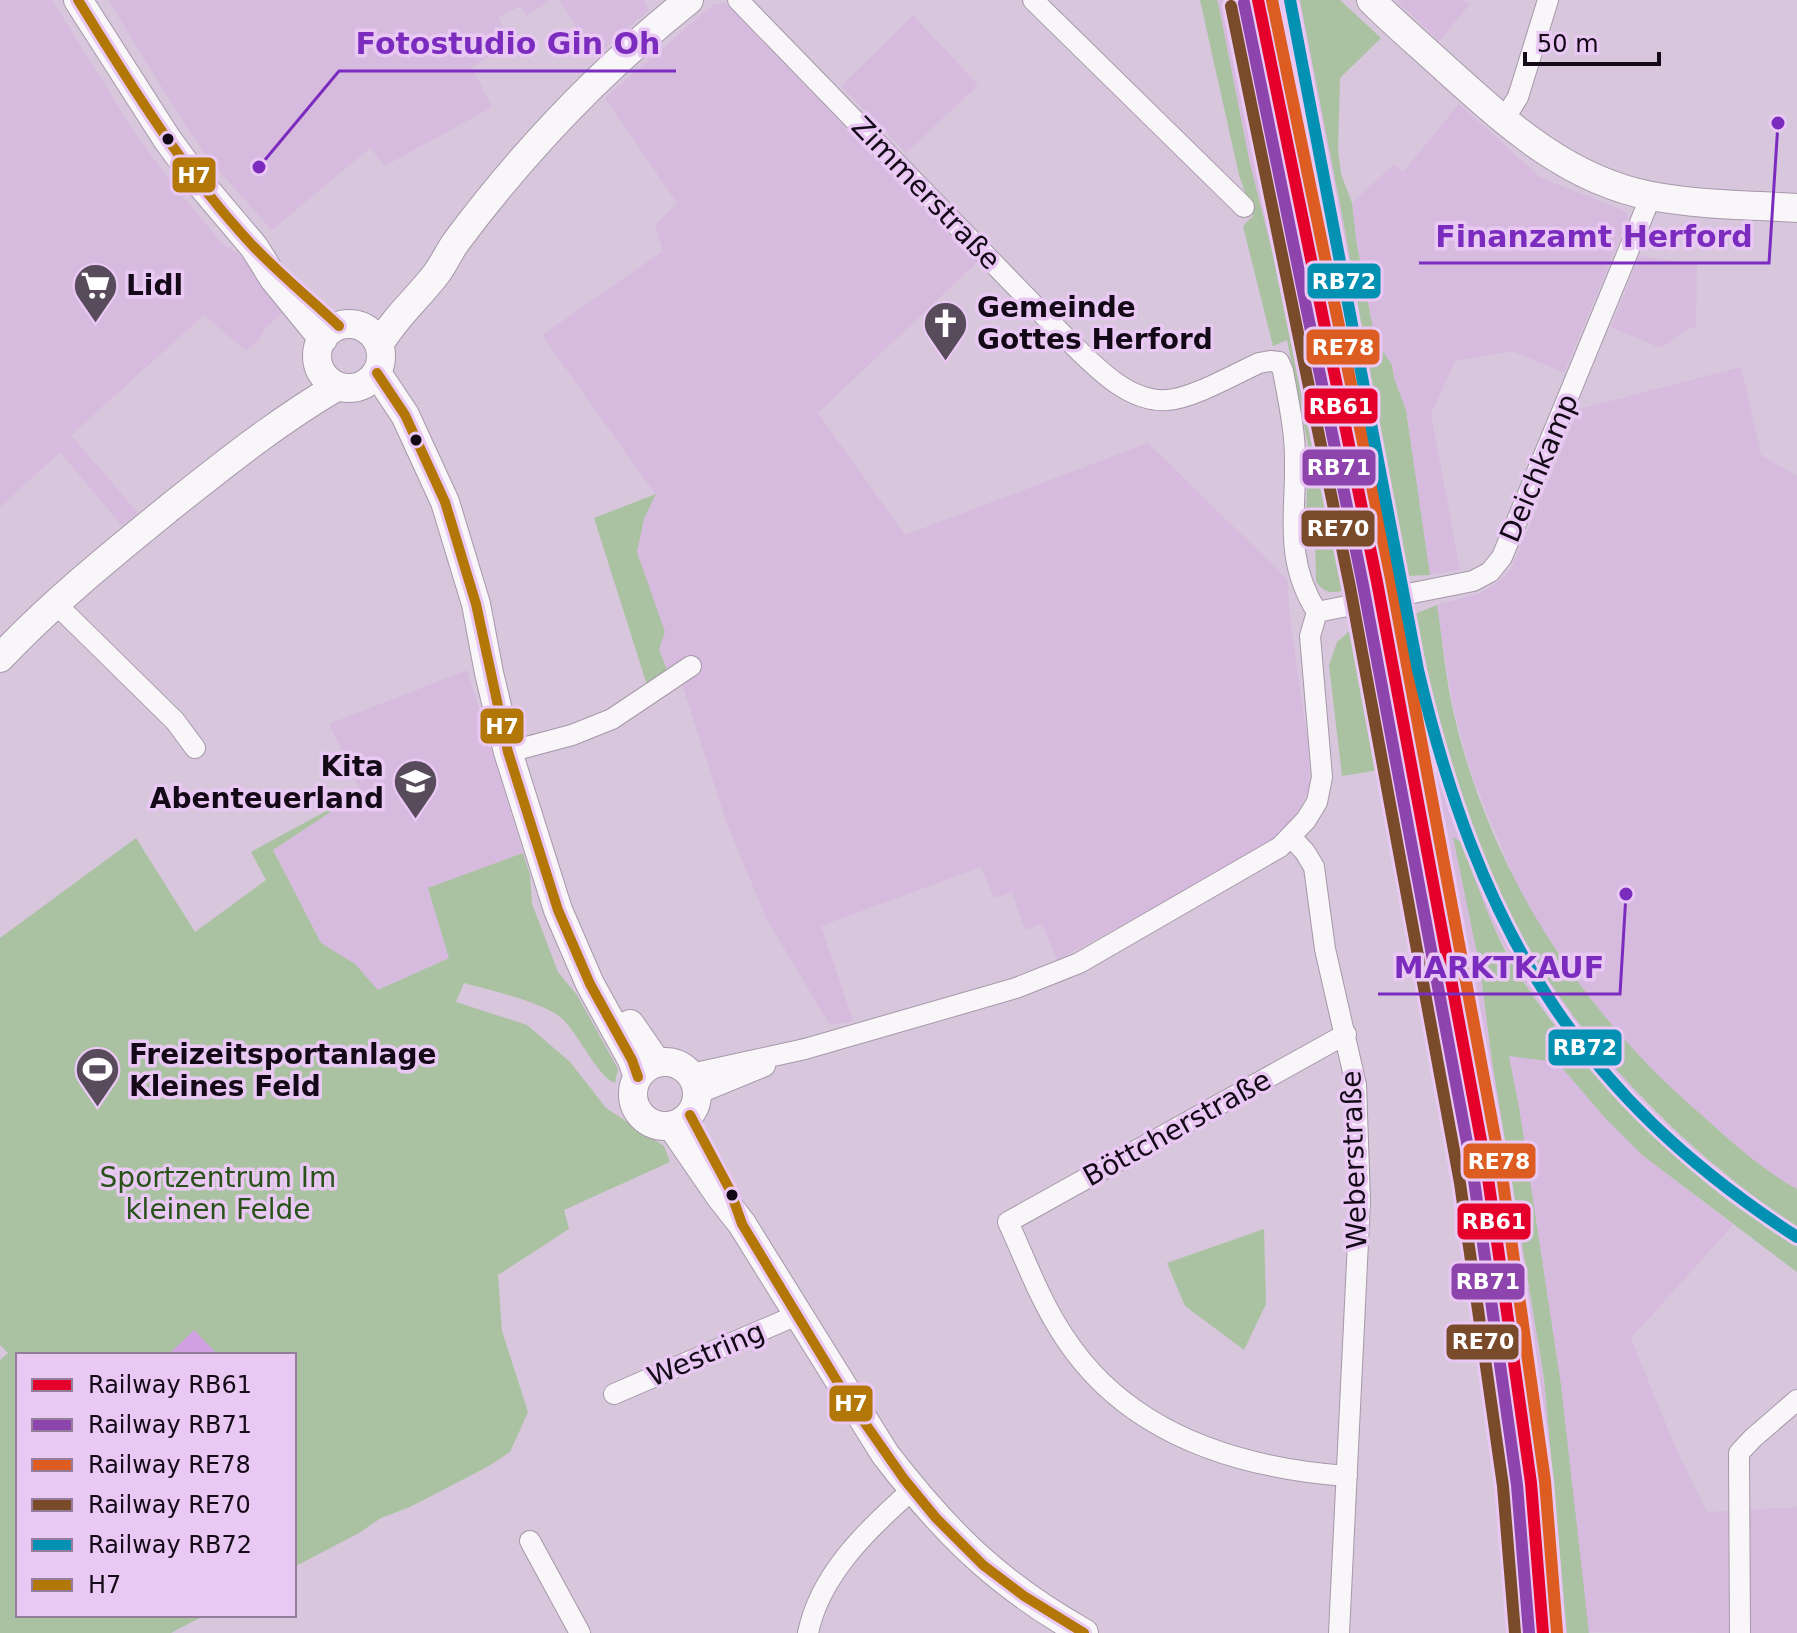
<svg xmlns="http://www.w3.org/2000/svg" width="1797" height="1633" font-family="'DejaVu Sans',sans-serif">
<rect width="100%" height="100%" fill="#d7c6dc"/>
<path fill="#d7bbdf" d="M0,0H52L137,136L167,177L223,245L238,253L285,311L265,328L259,339L246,351L204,315L71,435L138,513L122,526L60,452L0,507Z
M108,0H550L527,16L521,6L499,17L510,44L472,67L492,107L385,166L370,148L272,230L211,162L185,125Z
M559,0H643L649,10L595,57Z
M1217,0H1300L1344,225L1406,576L1436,711L1460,793L1491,875L1533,958L1589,1036L1649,1107L1717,1169L1797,1227V1246L1723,1196L1651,1134L1576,1053L1522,979L1491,920L1480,968L1492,1061L1544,1378L1567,1633H1513L1476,1274L1315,420L1250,164Z
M1396,0H1463L1469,5L1439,41Z
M725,3L976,263L818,413L905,535L1148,443L1287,579L1290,619L1308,743L1310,785L1300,808L1278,837L1241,860L1057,960L1042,924L1025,930L1012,892L994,898L981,867L821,926L853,1021L830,1025L766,918L726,821L682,684L667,670L659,649L664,632L637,552L644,519L655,494L542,335L663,251L655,226L677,203L605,98L714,4Z
M913,15L978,85L906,153L841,86Z
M1459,104L1541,178L1625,211L1629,217L1564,373L1512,351L1455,361L1431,414L1460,570L1430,575L1406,410L1394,378L1392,365L1375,339L1356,239L1352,203L1394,164L1403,172Z
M1639,256L1697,264L1696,327L1685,330L1666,345L1658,347L1611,327Z
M1741,367L1761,455L1797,476V1189L1767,1172L1657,1076L1593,1004L1538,923L1516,883L1471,773L1452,702L1437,605L1482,593L1503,578L1511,569L1579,409Z
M467,670L523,853L428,888L449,958L377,990L355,964L321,943L273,850L361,792L329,724Z
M1508,1055L1557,1062L1606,1119L1642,1155L1733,1225L1631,1338L1675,1447L1707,1512L1797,1507V1633L1587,1632L1561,1385L1519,1107Z"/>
<path fill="#aac2a2" d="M1200,0H1217L1219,7L1250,164L1315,420L1347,589C1335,594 1323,594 1316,581L1315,534H1305L1309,450L1287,340L1273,346L1243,226L1253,216L1239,175Z
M1300,0H1340L1381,38L1340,78L1338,149L1341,174L1352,203L1356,239L1375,339L1392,365L1394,378L1406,410L1430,575L1406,576L1344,225Z
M656,494L644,519L637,552L665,632L659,649L667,670L647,685L594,518Z
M1437,605C1442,637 1445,670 1451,701C1485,861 1575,1005 1697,1111C1729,1139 1759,1168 1797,1189V1227C1667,1139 1555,1020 1491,875C1454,792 1434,702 1415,614Z
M1355,626L1379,770L1342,776L1329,665L1337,642Z
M361,792L273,850L321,943L355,964L378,990L449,958L428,888L523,853L530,875L532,904L558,972L577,995L618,1069L615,1083C596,1076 579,1032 559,1016C539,1001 489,990 464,983L456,1002L527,1025L570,1062L606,1108L664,1146L670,1162L564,1210L569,1229L498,1275L502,1331L528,1412L510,1452L487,1467L410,1507L381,1518L359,1533L294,1567V1355H18V1615H205L171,1633H0V1360L8,1353L0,1345V938L136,838L195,932L266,880L251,852Z
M1453,837L1461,842C1479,889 1495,939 1523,981C1577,1062 1645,1134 1721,1195C1745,1214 1772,1229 1797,1246V1272L1642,1155L1606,1119L1557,1062L1509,1056L1519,1107L1561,1385L1589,1633H1567L1544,1378L1492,1061L1480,968Z
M1264,1229L1266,1304L1244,1350L1185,1306L1167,1263Z"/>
<path fill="#d0a0e0" d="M194,1330L218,1355H168Z"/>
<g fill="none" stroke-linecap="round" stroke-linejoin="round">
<defs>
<path id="street" d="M738,0L1064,336C1090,361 1126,403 1167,400C1191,399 1235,374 1259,363L1270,361L1279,362L1283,371C1287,393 1292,416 1294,438C1300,502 1279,552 1317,612
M1033,0L1244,207
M1503,121L1518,97L1548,0
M55,603L175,721L195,748
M1317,612L1473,581L1490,572L1502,557L1651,196
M508,752L572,735L612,719L691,666
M1292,838L1305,852L1314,867L1325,949L1356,1085L1360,1201L1339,1633
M1346,1034L1008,1222C1026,1261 1041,1303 1065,1338C1128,1434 1238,1468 1347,1476
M691,1074L805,1049L1016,988L1079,963L1280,847L1306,820L1317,802L1322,777L1310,636L1317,612
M697,1094L765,1066
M614,1394L797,1315
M530,1541L580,1633
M808,1633C820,1574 869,1528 912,1490
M1740,1633L1739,1453L1753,1438L1797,1400"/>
<path id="secondary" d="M78,0L167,139L194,176L254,247L274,279L323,339
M1371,0C1395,24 1422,47 1447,70C1508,125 1568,180 1651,196C1699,205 1749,205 1797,208
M317 356a32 32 0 1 1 64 0a32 32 0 1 1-64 0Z
M379,345C395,317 418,298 437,273C444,263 449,252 456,242C523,152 601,70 689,0
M377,373L405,415L445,502L476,604L489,673L508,752L558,910L590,984L632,1060L638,1077
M0,658C52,603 110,556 169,508C223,465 278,421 338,386
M630,1024L657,1063
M633 1094a32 32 0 1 1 64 0a32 32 0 1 1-64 0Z
M672,1126L720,1196L742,1224L885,1454C945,1532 998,1585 1084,1633"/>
</defs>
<use href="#street" stroke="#a698a9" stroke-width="22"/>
<use href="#secondary" stroke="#a698a9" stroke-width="30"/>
<use href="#street" stroke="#f9f6fa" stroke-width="20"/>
<use href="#secondary" stroke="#f9f6fa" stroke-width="28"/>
<path stroke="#c9c4ca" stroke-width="5" stroke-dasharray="14 14" stroke-linecap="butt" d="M1233,0L1363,625L1435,1005L1487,1302L1509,1484L1521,1633
M1271,0L1274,18
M1253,39L1289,211"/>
<defs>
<path id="bus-1" d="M78,0C131,86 184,172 253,246C280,274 311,300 339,326
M377,373L405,415L445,502L476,604L508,752L558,910L590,984L632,1060L638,1077
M690,1115L730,1190L742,1224L846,1396L904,1479L936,1518L983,1565L1024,1596L1084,1633"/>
</defs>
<use href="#bus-1" stroke="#e9c8f3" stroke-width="16"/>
<use href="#bus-1" stroke="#b37707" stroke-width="10"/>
<defs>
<path id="rail-1" d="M1258,0L1377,582L1488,1178L1531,1483L1543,1633"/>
<path id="rail-2" d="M1244,3L1363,585L1474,1180L1517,1485L1529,1633"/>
<path id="rail-3" d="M1272,0L1391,579L1502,1175L1545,1481L1557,1632"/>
<path id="rail-4" d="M1231,6L1350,587L1460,1183L1503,1486L1515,1633"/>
<path id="rail-5" d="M1290,0L1418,670C1478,924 1574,1093 1797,1237"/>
</defs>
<use href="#rail-1" stroke="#e9c8f3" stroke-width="18"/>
<use href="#rail-2" stroke="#e9c8f3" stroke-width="18"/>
<use href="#rail-3" stroke="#e9c8f3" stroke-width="18"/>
<use href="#rail-4" stroke="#e9c8f3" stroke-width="18"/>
<use href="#rail-5" stroke="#e9c8f3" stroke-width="18"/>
<use href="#rail-1" stroke="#e4002b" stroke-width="12"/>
<use href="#rail-2" stroke="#8e44ad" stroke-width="12"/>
<use href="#rail-3" stroke="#dc5c21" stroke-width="12"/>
<use href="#rail-4" stroke="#7a4b2a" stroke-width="12"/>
<use href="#rail-5" stroke="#0391b3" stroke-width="12"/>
</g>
<defs>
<symbol id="supermarket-pin" viewBox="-11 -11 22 30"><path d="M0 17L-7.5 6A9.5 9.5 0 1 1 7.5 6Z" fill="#584b5c" stroke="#e9c8f3"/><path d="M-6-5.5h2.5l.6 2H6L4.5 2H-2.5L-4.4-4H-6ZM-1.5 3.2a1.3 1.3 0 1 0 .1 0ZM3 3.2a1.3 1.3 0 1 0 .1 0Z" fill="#fff"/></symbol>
<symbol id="church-pin" viewBox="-11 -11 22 30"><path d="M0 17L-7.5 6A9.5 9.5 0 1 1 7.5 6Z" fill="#584b5c" stroke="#e9c8f3"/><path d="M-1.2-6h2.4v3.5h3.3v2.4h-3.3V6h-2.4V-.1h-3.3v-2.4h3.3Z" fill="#fff"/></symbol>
<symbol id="school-pin" viewBox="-11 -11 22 30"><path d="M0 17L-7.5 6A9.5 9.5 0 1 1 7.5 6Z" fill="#584b5c" stroke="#e9c8f3"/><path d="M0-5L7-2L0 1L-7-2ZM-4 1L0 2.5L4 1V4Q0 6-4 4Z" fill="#fff"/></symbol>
<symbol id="stadium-pin" viewBox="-11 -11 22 30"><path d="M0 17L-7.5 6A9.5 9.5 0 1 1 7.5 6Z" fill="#584b5c" stroke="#e9c8f3"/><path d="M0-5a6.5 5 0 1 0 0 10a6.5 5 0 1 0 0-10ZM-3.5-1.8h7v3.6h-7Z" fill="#fff"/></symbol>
</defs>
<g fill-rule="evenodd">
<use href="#supermarket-pin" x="70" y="260" width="51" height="69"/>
<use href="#church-pin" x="920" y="298" width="51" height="69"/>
<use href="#school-pin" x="390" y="756" width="51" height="69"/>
<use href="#stadium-pin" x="72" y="1044" width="51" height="69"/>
</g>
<g fill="#140917" stroke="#e9c8f3" stroke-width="3">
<circle cx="168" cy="139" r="7"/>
<circle cx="416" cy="440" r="7"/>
<circle cx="732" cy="1195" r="7"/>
</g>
<g text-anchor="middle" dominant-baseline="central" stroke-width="7" stroke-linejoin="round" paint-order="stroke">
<g font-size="28" fill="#140917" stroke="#e9c8f3">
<text transform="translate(926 193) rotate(46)">Zimmerstraße</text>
<text transform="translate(1539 468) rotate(-67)">Deichkamp</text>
<text transform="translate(1177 1128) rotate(-29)">Böttcherstraße</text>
<text transform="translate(1354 1160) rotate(-92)">Weberstraße</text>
<text transform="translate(706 1354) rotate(-23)">Westring</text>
</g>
<g font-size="28" font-weight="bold" fill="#140917" stroke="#e9c8f3" text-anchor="start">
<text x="126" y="285">Lidl</text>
<text x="977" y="307">Gemeinde<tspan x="977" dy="32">Gottes Herford</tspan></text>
<text x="384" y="766" text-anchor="end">Kita<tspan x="384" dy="32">Abenteuerland</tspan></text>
<text x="129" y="1054">Freizeitsportanlage<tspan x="129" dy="32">Kleines Feld</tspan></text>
</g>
<g font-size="28" fill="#295219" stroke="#e9c8f3">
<text x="218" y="1177">Sportzentrum Im<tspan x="218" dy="32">kleinen Felde</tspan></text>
</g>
</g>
<path fill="none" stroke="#7b2cbf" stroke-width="3" d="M259 167L339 71H676M1778 123L1769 263H1419M1626 894L1620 994H1378"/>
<g fill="#7b2cbf" stroke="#e9c8f3" stroke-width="3">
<circle cx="259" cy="167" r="8"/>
<circle cx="1778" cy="123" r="8"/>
<circle cx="1626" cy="894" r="8"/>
</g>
<g font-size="30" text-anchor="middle" font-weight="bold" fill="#7b2cbf" stroke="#e9c8f3" stroke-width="7" stroke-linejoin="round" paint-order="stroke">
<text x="508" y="54">Fotostudio Gin Oh</text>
<text x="1594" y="247">Finanzamt Herford</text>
<text x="1499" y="978">MARKTKAUF</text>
</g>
<g stroke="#e9c8f3" stroke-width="3">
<rect x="171" y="156" width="46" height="38" rx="8" fill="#b37707"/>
<rect x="1306" y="262" width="76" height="38" rx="8" fill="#0391b3"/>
<rect x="1305" y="328" width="76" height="38" rx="8" fill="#dc5c21"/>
<rect x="1303" y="387" width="76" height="38" rx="8" fill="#e4002b"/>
<rect x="1301" y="448" width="76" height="39" rx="8" fill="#8e44ad"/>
<rect x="1300" y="509" width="76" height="39" rx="8" fill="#7a4b2a"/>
<rect x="479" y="707" width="46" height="38" rx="8" fill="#b37707"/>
<rect x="1547" y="1028" width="76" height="39" rx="8" fill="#0391b3"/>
<rect x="1462" y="1142" width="75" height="38" rx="8" fill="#dc5c21"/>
<rect x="1456" y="1202" width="76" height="39" rx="8" fill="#e4002b"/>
<rect x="1450" y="1262" width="76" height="39" rx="8" fill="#8e44ad"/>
<rect x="1445" y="1323" width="75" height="38" rx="8" fill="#7a4b2a"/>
<rect x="828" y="1384" width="46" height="39" rx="8" fill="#b37707"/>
</g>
<g font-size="22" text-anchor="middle" font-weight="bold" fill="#fff">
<text x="194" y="183">H7</text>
<text x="1344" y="289">RB72</text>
<text x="1343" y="355">RE78</text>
<text x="1341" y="414">RB61</text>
<text x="1339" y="475">RB71</text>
<text x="1338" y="536">RE70</text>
<text x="502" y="734">H7</text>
<text x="1585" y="1055">RB72</text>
<text x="1499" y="1169">RE78</text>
<text x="1494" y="1229">RB61</text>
<text x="1488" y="1289">RB71</text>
<text x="1483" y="1349">RE70</text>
<text x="851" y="1411">H7</text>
</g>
<rect x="16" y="1353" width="280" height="264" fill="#e9c8f3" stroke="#947c9b" stroke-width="2"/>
<rect x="32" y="1379" width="40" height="12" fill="#e4002b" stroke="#947c9b" stroke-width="2"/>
<text x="88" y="1393" font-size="24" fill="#140917">Railway RB61</text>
<rect x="32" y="1419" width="40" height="12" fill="#8e44ad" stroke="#947c9b" stroke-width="2"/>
<text x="88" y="1433" font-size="24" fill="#140917">Railway RB71</text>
<rect x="32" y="1459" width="40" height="12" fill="#dc5c21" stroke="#947c9b" stroke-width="2"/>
<text x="88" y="1473" font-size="24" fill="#140917">Railway RE78</text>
<rect x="32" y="1499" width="40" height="12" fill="#7a4b2a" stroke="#947c9b" stroke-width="2"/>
<text x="88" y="1513" font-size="24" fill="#140917">Railway RE70</text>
<rect x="32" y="1539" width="40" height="12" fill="#0391b3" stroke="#947c9b" stroke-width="2"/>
<text x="88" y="1553" font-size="24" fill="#140917">Railway RB72</text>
<rect x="32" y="1579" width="40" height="12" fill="#b37707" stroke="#947c9b" stroke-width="2"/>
<text x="88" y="1593" font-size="24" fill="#140917">H7</text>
<path d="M1525 52v12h134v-12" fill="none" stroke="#140917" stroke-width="4"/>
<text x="1537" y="52" font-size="24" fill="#140917" stroke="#e9c8f3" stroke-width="6" paint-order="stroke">50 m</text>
</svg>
